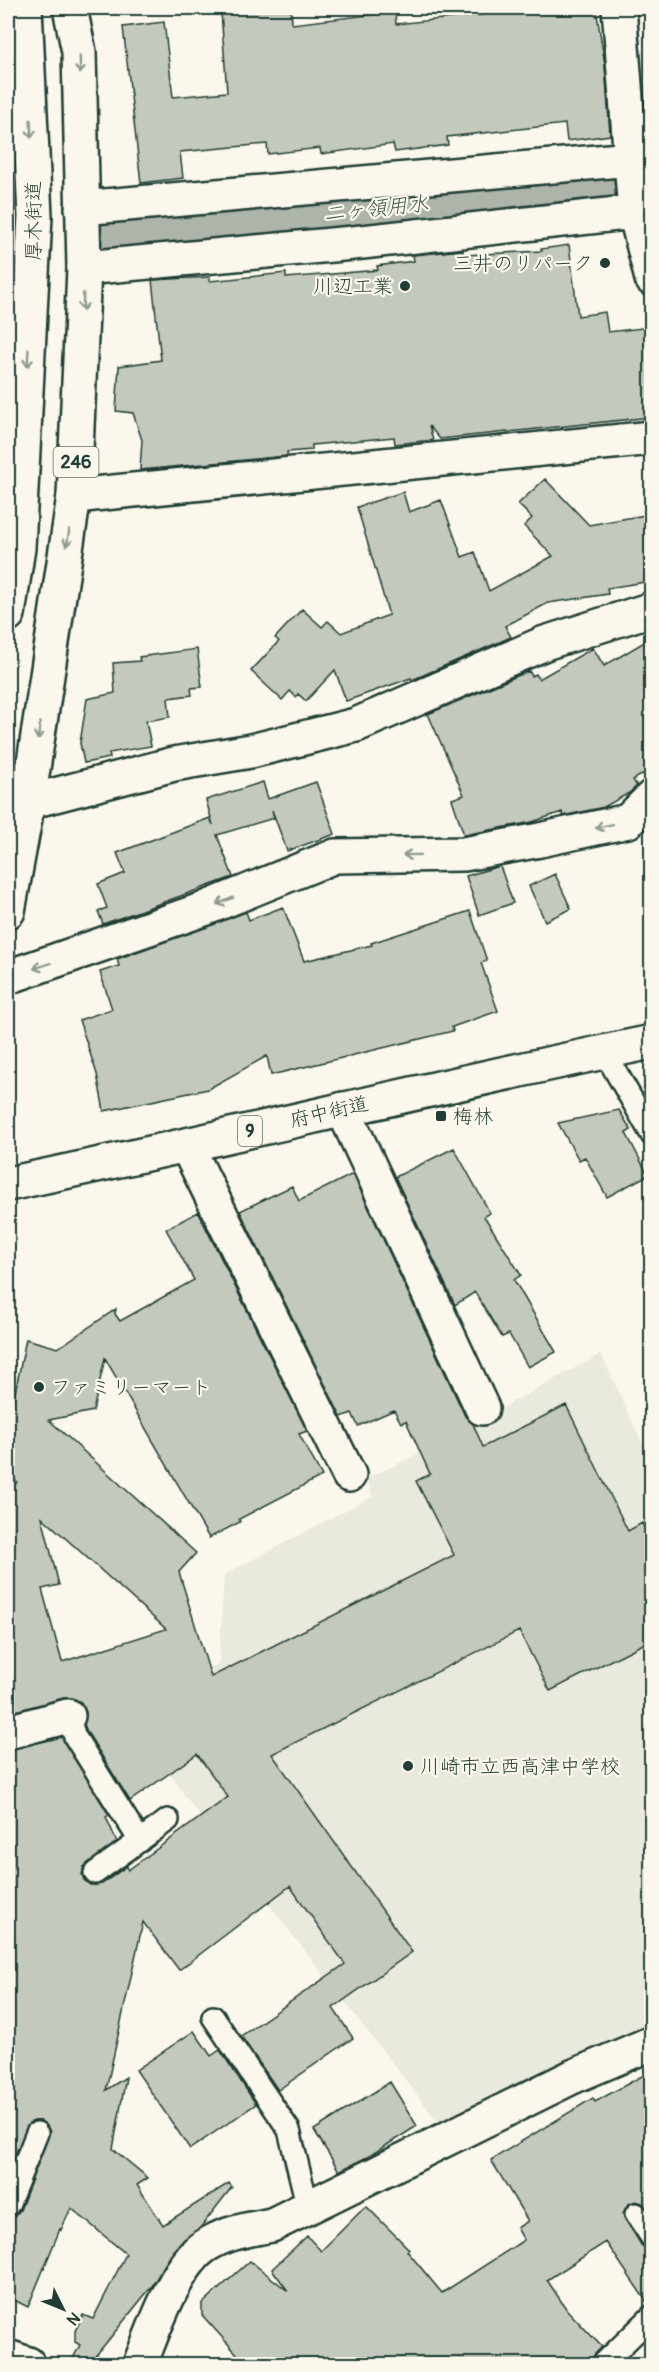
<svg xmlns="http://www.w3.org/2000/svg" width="659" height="2372" font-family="Pangolin,'Klee One',sans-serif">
<rect width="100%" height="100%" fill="#fbf7ec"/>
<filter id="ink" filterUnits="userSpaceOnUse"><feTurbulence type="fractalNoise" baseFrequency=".0167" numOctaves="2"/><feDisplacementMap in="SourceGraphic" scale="12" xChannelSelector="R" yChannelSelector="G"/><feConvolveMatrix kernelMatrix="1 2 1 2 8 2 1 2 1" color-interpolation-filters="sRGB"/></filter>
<g filter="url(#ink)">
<path fill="#eae9de" d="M601,1354L651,1462V2029L439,2123L194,1808L135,1724L192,1675L219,1664L224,1575L373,1496L366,1478L396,1465Z"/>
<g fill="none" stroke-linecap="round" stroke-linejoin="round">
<path stroke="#adb4aa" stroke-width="64" d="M101,236C284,217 468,197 652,181"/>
</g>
<path fill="#c4c9be" stroke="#1f3d34" stroke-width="1.5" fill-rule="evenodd" d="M291,8L292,24L395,12L396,24L509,12L596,8L605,65L610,135L567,141L565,124L447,137L448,145L395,152L393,144L321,154L320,148L268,154L267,144L180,152L183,178L141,183L123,27L164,22L173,97L227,92L221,12Z
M569,245L578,316L605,312L608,332L651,327V417L440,439L429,426L433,440L395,444L394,437L312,445V450L287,452V456L140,470L142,440L133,413L116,411L119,366L161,360L152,280L210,277V281L286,273V278L378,270L377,266L414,261L413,255L463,250V255L542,251L541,249Z
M545,479L589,525L651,514V581L607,588L608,594L548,603L505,626L511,637L412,680L411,678L346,701L335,670L306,701L298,694L296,697L290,691L282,700L251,671L279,641L275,638L302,609L322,627L328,621L341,633L389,615L357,507L403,492L409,512L441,500L462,557L475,552L489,591L553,556L524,526L532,518L518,504Z
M651,638V769L633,780L637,786L629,793L604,807L563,816L562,812L532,822L464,835L452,799L464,795L428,714L529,671L532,676L536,674L539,679L593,648L604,666Z
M197,649L202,687L191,688L192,695L168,698L170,717L146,721L151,746L109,753L110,758L84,763L80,743L87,699L115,693L113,663L140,661L139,657Z
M263,782L268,799L316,782L335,834L287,851L272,810L274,818L217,835L233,877L103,924L98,911L107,908L98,884L125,873L117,853L210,818L213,825L206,800Z
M500,866L513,903L479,915L466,876Z
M555,874L571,909L545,921L529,886Z
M283,907L304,961L372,945L371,943L470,911L487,961L481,963L498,1011L452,1027L453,1031L271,1075L267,1056L208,1089L104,1111L97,1074L79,1020L112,1009L100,972L119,966L117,959L246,912L249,920Z
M619,1110L631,1130L626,1133L648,1175L607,1197L585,1157L579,1160L558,1123Z
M454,1148L490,1213L484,1216L521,1275L514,1280L556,1352L528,1367L509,1334L502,1337L475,1292L455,1305L395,1177Z
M353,1174L465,1416L473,1424L483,1447L566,1405L628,1531L642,1523L651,1542V1640L550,1691L519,1631L272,1754L412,1952L333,2008L353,2038L278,2090L241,2036L345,1964L290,1886L179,1970L143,1922L106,2090L126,2077L113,2149L148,2178L137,2185L163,2225L229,2183L232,2187L200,2228L184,2239L172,2253L152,2286L89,2364H70L80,2345L75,2342V2331L83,2315L93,2319L126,2254L71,2208L61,2230L60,2229L28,2307L8,2297V2217L15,2215L20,2210L50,2132L47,2126L41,2121H35L29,2123L8,2172V1750L62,1737L109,1815L106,1817L117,1842L84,1867L82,1874L84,1880L90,1885L102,1884L127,1866L128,1870L228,1797L197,1754L130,1801L87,1732L84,1724L86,1712L81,1702L72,1698H63L8,1713V1493L17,1482L8,1473V1427L26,1339L58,1348L116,1309L115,1314L120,1321L194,1280L166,1229L198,1212L307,1431L299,1434L322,1476L239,1519L240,1522L209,1538L105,1358L93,1411L49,1420L196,1553L179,1572L211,1677L454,1555L416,1481L430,1474L406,1421L401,1423L394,1410L358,1426L352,1413L341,1417L240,1211L292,1186L299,1201ZM42,1517L166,1629L62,1662L42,1589L59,1585Z
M194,2031L211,2056L220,2050L256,2104L190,2149L136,2070Z
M651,2071V2214L642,2203L636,2201L628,2204L623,2214L641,2245L651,2251V2304H648L606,2242L547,2280L567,2310L602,2347L594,2355L591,2364H246L202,2315V2304L250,2261L288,2291L272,2269L307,2236L321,2251L366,2206L409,2249L407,2251L442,2293L524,2240L517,2228L528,2221L491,2160L593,2098L595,2102Z
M390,2082L417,2126L371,2155L339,2171L314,2130Z"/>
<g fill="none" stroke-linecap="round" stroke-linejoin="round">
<defs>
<path id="service" d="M604,1051L652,1135
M68,1716L75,1737L140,1841
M95,1873L168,1820
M213,2017L289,2130L308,2208
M8,2205L37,2133
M636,2214L652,2238
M603,2364L652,2316"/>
<path id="minor" d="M619,8L635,212L652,279
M82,208L631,159
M84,268L353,243L635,212
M74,496L652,438
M28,802L174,764L251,751L356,725L545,643L652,609
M8,977L204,909L335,856L464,854L540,840L628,821L652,797
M343,1109L482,1408
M187,1146L349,1475
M8,1732L68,1716
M8,2357L28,2364
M140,2364C154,2330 176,2261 210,2243C229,2232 251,2229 272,2225L572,2077L652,2043"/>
<path id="primary" d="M8,1184C223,1139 436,1086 652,1042"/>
<path id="trunk" d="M8,614L18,548L35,216L25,8
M8,911L28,802L74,496L84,268L79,52L70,8"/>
</defs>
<use href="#service" stroke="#1f3d34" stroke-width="26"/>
<use href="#minor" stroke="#1f3d34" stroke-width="38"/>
<use href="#primary" stroke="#1f3d34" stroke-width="38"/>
<use href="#trunk" stroke="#1f3d34" stroke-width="38"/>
<use href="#service" stroke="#fbf7ec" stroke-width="21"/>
<use href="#minor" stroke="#fbf7ec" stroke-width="33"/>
<use href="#primary" stroke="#fbf7ec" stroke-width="33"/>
<use href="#trunk" stroke="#fbf7ec" stroke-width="33"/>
</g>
<defs><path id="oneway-shaft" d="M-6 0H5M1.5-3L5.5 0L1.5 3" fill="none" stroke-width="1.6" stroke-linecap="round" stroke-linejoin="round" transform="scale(1.5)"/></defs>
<g stroke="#8d9a90">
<use href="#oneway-shaft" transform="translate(80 65) rotate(89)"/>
<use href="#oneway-shaft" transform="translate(31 129) rotate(87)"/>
<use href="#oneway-shaft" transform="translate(83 302) rotate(92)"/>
<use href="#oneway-shaft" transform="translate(28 358) rotate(93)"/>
<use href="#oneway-shaft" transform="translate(68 538) rotate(99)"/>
<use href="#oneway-shaft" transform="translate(39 731) rotate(99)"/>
<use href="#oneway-shaft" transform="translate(604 826) rotate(168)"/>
<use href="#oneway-shaft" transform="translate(412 855) rotate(179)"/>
<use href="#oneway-shaft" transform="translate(225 901) rotate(158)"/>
<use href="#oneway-shaft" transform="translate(42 966) rotate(161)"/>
</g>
</g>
<g fill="#1f3d34" stroke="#fbf7ec" stroke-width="2">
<circle cx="605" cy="263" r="6"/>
<circle cx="405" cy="286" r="6"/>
<rect x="435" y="1110" width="12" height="12" rx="3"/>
<circle cx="39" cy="1387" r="6"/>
<circle cx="408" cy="1766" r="6"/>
</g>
<g text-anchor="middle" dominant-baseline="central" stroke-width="4.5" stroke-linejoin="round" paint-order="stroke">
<g fill="#fbf7ec" stroke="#61756b" stroke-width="1.5">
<rect x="53.5" y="447" width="45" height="30" rx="4.5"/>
<rect x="238" y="1116" width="24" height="30" rx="4.5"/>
</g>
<g font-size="18" font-weight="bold" fill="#1f3d34">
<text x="76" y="462">246</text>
<text x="250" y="1131">9</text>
</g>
<g font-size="20" fill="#1f3d34" stroke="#fbf7ec">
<text transform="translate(33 221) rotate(-90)">厚木街道</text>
<text transform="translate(329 1112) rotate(-13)">府中街道</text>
</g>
<g font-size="20" fill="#1f3d34" stroke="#fbf7ec" text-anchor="start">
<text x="593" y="263" text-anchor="end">三井のリパーク</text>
<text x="393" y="286" text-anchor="end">川辺工業</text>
<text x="453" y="1116">梅林</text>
<text x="51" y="1387">ファミリーマート</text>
<text x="420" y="1766">川崎市立西高津中学校</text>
</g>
<g font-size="21" font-style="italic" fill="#425b52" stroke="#fbf7ec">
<text transform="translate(376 209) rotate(-6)">二ヶ領用水</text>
</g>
</g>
<rect width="659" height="2372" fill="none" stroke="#fbf7ec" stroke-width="30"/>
<rect x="15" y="15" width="629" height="2342" fill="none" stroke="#1f3d34" stroke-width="2" filter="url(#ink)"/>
<g transform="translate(63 2309) rotate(133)" stroke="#fbf7ec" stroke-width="4.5" paint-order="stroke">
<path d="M0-4.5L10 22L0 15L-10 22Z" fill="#1f3d34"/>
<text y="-9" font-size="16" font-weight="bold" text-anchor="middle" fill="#1f3d34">N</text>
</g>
</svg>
